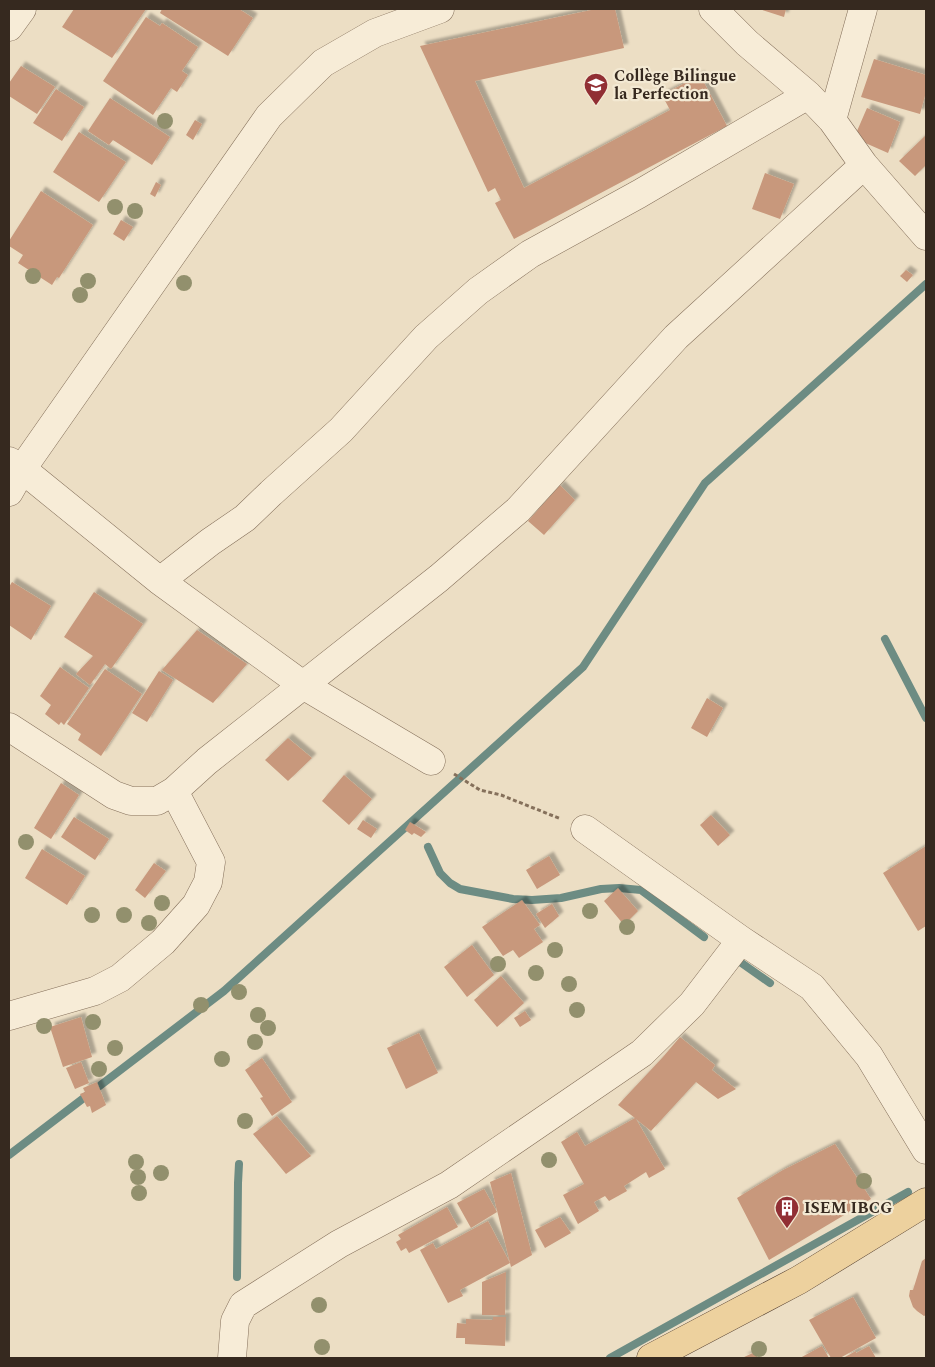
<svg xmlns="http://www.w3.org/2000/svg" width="935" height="1367" font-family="Spectral,serif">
<defs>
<filter id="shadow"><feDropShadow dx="4.5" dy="-4.5" stdDeviation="1" flood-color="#0004"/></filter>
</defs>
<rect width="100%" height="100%" fill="#ecdec4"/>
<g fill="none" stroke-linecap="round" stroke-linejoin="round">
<path stroke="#6d8c83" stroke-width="8" d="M885,639L926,718
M428,847L440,873L450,883L460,889L513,899L532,900L561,898L601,889L619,888L641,890L704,937
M733,957L770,983
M9,1155L224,991L583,667L705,483L926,284
M237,1277L238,1183L239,1164
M610,1358L908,1192"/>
</g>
<path fill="#c8987c" filter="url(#shadow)" d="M74,9H146L112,58L62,27Z
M162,9H239L253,18L228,56L160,13Z
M596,9H615L624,48L475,81L524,188L670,110L662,95L700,75L727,126L514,239L495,203L501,200L495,188L488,192L420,46Z
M759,9H786L784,17Z
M146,17L160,26L162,23L198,47L182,71L188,75L177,92L171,88L153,115L103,81Z
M874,59L926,75V92L920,114L861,97Z
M21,66L55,87L37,114L9,96V83Z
M56,89L84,107L62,141L33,123Z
M110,98L170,137L152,165L113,140L109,145L88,131Z
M867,108L900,122L888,153L854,138Z
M195,120L202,124L193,140L186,135Z
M79,132L126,162L99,202L53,172Z
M926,135V165L915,176L899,161Z
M765,173L794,184L780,219L752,209Z
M156,182L161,185L155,197L150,194Z
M41,191L93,225L59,278L57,277L52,285L18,263L23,255L9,246V241Z
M121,220L133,227L124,241L113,234Z
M906,270L913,275L907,282L900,276Z
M560,485L575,500L544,535L528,521Z
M12,582L51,606L31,640L9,625V587Z
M94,592L143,624L111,669L105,664L90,685L76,674L93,656L64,637Z
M197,630L247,664L213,703L162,670Z
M60,667L89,688L64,725L61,722L59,725L45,714L51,705L40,696Z
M105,669L142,694L101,756L78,740L81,734L67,724Z
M159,671L173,680L147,722L132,713Z
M707,698L723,708L707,737L691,728Z
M288,738L312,758L288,781L265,760Z
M344,775L372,799L349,825L322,801Z
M61,783L79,795L51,839L34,828Z
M711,815L730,835L718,846L700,825Z
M74,817L109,839L95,860L61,837Z
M363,820L377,829L371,838L357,829Z
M410,822L426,832L421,837L414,833L412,835L405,830Z
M926,846V926L918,931L883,873Z
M42,849L85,876L67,905L25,878Z
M549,856L560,875L537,889L526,870Z
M154,863L166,871L145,898L135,890Z
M618,888L638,911L624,925L604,901Z
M522,900L540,925L534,929L543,942L519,958L513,950L503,956L482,927Z
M552,904L559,916L545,928L536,914Z
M472,945L494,975L467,997L444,967Z
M501,976L524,1003L497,1027L474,1000Z
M525,1011L531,1020L520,1027L514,1018Z
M81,1017L92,1057L63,1067L50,1027Z
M419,1033L438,1073L406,1089L387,1048Z
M680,1037L715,1065L712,1070L736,1089L718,1099L696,1082L651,1131L636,1119L665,1169L649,1178L646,1172L624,1186L627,1191L609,1201L605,1196L594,1202L599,1211L578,1224L563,1195L584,1184L561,1142L577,1132L585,1146L635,1118L618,1105L663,1057Z
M262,1058L292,1102L272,1116L260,1098L263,1097L245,1070Z
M81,1062L89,1083L75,1089L66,1068Z
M97,1082L106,1105L92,1113L90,1106L87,1107L80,1094L85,1092L83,1088Z
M277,1116L311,1156L286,1174L253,1134Z
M835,1144L871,1199L769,1260L737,1198L783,1170Z
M511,1173L532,1255L511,1267L510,1263L460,1290L463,1296L448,1303L420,1250L433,1243L436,1249L488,1221L510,1263L490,1182Z
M484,1189L497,1212L471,1228L457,1203Z
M447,1207L458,1227L409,1253L406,1248L401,1251L396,1242L401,1239L398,1235Z
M560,1217L571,1233L545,1248L535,1230Z
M926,1258V1315L924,1316L917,1311L913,1307L909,1296L910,1290H913L922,1261Z
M506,1272L505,1315H482V1282Z
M853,1297L876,1338L840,1358H831L809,1320Z
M493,1317H506L505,1346L465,1344V1338H456L457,1323L466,1324V1319L493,1320Z
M822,1346L829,1358H800Z
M869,1346L876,1358H843L856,1351V1353Z
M755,1352L758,1358H742Z"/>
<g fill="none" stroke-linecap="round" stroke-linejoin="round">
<defs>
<path id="minor" d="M713,9L747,43L808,95L832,120L864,165L926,236
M9,27L22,9
M832,120L863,9
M9,461L22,469L160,581L303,685L431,761
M9,492L22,469L269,116L323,63L375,33L440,9
M160,581L210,542L245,518L271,493L341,430L426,337L478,291L530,254L639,194L808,95
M9,727L114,795L131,801H157L174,791L207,761L439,578L518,510L676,337L864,165
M585,829L741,940L812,987L869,1056L926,1150
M9,1016L95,991L120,978L163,942L196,905L208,882L211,862L174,791
M232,1358L235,1321L243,1305L339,1244L449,1185L642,1053L692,1004L741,940"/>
<path id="major" d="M651,1358L799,1280L926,1202"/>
</defs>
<use href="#minor" stroke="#85705b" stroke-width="29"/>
<use href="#major" stroke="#533e2f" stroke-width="29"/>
<path stroke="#85705b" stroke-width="3" stroke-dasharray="4 2.5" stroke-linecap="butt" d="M454,774L480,790L501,795L561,819"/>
<use href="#minor" stroke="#f7ecd7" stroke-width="28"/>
<use href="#major" stroke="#edd19e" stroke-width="28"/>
</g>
<g fill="#92906d">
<circle cx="165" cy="121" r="8"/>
<circle cx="115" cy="207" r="8"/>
<circle cx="135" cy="211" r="8"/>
<circle cx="33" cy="276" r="8"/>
<circle cx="88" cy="281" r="8"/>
<circle cx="184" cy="283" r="8"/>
<circle cx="80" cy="295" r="8"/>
<circle cx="26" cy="842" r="8"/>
<circle cx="162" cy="903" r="8"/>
<circle cx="590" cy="911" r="8"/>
<circle cx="92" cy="915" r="8"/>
<circle cx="124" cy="915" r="8"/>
<circle cx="149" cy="923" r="8"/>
<circle cx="627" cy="927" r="8"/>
<circle cx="555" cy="950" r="8"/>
<circle cx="498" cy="964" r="8"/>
<circle cx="536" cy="973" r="8"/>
<circle cx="569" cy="984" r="8"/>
<circle cx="239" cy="992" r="8"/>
<circle cx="201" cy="1005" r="8"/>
<circle cx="577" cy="1010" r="8"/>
<circle cx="258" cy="1015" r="8"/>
<circle cx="93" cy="1022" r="8"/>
<circle cx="44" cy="1026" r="8"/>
<circle cx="268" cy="1028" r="8"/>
<circle cx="255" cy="1042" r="8"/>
<circle cx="115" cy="1048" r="8"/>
<circle cx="222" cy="1059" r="8"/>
<circle cx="99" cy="1069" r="8"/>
<circle cx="245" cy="1121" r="8"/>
<circle cx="549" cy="1160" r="8"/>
<circle cx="136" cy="1162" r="8"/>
<circle cx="161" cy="1173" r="8"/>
<circle cx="138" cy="1177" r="8"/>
<circle cx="864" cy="1181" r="8"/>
<circle cx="139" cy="1193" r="8"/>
<circle cx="319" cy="1305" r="8"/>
<circle cx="322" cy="1347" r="8"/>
<circle cx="759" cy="1349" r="8"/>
</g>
<defs>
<symbol id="school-pin" viewBox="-11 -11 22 30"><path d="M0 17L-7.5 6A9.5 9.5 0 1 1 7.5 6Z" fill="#912f34" stroke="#f3e9d3"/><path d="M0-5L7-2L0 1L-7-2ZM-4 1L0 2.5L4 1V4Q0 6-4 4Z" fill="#fff"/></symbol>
<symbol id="building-pin" viewBox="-11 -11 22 30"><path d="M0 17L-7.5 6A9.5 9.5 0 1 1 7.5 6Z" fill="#912f34" stroke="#f3e9d3"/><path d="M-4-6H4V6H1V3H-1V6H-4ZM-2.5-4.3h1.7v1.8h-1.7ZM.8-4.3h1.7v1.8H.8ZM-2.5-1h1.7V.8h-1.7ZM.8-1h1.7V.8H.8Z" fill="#fff"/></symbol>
</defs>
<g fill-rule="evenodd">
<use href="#school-pin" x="582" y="71" width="28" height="38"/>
<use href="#building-pin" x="773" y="1194" width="28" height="38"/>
</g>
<g text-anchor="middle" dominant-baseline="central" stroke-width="4.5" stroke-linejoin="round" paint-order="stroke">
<g font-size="16" font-weight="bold" fill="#36291f" stroke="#f3e9d3" text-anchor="start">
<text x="614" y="76">Collège Bilingue<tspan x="614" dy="18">la Perfection</tspan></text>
<text x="804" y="1208">ISEM IBCG</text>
</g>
</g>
<rect width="935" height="1367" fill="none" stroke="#36291f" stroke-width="20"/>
</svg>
